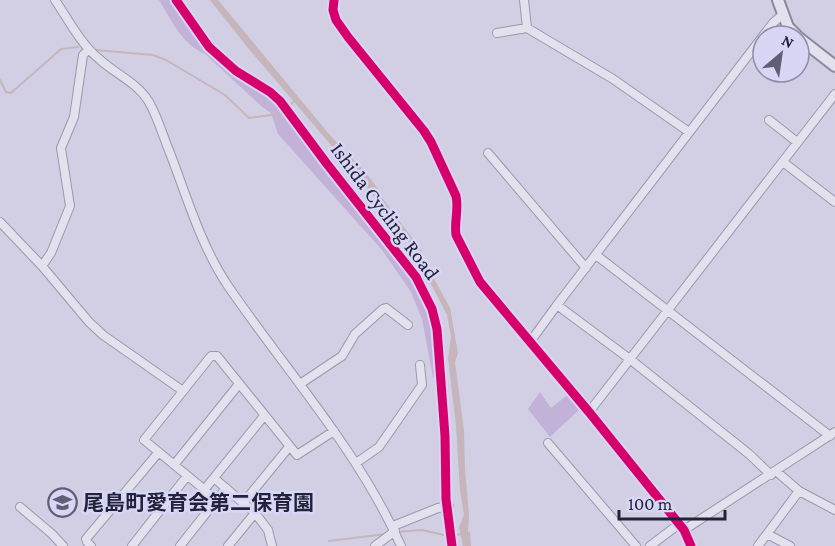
<svg xmlns="http://www.w3.org/2000/svg" width="835" height="546" font-family="'Crimson Pro','Noto Sans JP',serif">
<rect width="100%" height="100%" fill="#d2cfe5"/>
<path fill="#c2b2d7" d="M159,0H181L198,28L218,52L240,70L276,94L413,269L434,311L439,331L444,378L433,377L422,319L411,292L382,250L278,134L271,113L261,106L205,54C182,44 171,20 159,0Z
M540,392L551,408L570,393L582,407L550,437L528,409Z"/>
<path fill="#c6b5ba" d="M210,0H218L329,134L366,173L379,190L380,195L421,250L423,258L450,308L458,353L455,362L464,431L465,469L469,515L468,532L470,531L471,546H463L459,527L464,514L460,491L456,426L448,358L451,336L447,315L407,238L401,234L371,192L248,48Z"/>
<g fill="none" stroke-linecap="round" stroke-linejoin="round">
<path stroke="#c6b5ba" stroke-width="2" d="M96,50L153,55L166,60L225,95L249,118L279,114L296,100
M0,80L6,92L11,93L61,49L78,47
M397,532L422,530L444,535
M454,535L463,534
M329,541L386,534"/>
<defs>
<path id="street" d="M55,0C68,19 80,43 98,58C115,74 137,82 149,102C158,118 163,136 170,153C187,197 201,246 228,286C287,372 358,450 401,546
M334,0L333,10L336,20L348,37L424,131L431,142L456,196C459,209 454,222 456,235L480,282L589,412L684,530L691,546
M524,0L527,28
M497,33L527,28L613,79L689,132
M769,120L797,142
M488,153L586,268
M783,162L835,202
M0,222L42,266L89,322L103,335L183,391
M596,255L830,436
M42,266L51,253L70,206L61,148L74,117L83,55L89,49
M557,305L631,360L749,454L771,475
M530,342L557,305L773,23L782,15
M300,384L342,356L355,334L383,309L386,308L408,325
M589,412L835,94
M548,443L636,546
M356,463L379,447L422,385L420,365
M174,465L239,384
M776,471L799,491L835,510
M214,478L255,513L268,530L272,546
M204,490L264,416
M217,500L144,440L211,356H217L297,455L334,431
M244,502L289,447
M20,507L52,534L63,546
M393,526L438,508L449,506
M684,530L835,432
M767,534L790,546
M91,546L87,542L86,539L158,453
M132,546L187,476
M180,546L226,488
M228,546L255,513
M375,546L395,531
M650,546L679,524
M758,546L799,491"/>
<path id="secondary" d="M778,0L788,27L797,36
M799,38L835,66"/>
</defs>
<use href="#street" stroke="#99a" stroke-width="10"/>
<use href="#secondary" stroke="#89899a" stroke-width="14"/>
<use href="#street" stroke="#e2e1ed" stroke-width="8"/>
<use href="#secondary" stroke="#e2e1ed" stroke-width="10"/>
<defs>
<path id="cycleway" d="M176,0L209,47L236,71L270,92L280,101L327,164L416,277L432,309L437,329L445,436L446,499L452,546
M334,0L333,10L336,20L348,37L424,131L431,142L456,196C459,209 454,222 456,235L480,282L589,412L684,530L691,546"/>
</defs>
<use href="#cycleway" stroke="#d9d6f5" stroke-width="13"/>
<use href="#cycleway" stroke="#d6006c" stroke-width="9"/>
</g>
<defs>
<symbol id="school-ring" viewBox="-11 -11 22 22"><circle r="9.5" fill="#d9d6f5" stroke="#5e5f75" stroke-width="1.5"/><path d="M0-5L7-2L0 1L-7-2ZM-4 1L0 2.5L4 1V4Q0 6-4 4Z" fill="#5e5f75"/></symbol>
</defs>
<g fill-rule="evenodd">
<use href="#school-ring" x="46" y="486" width="33" height="33"/>
</g>
<g text-anchor="middle" dominant-baseline="central" stroke-width="5" stroke-linejoin="round" paint-order="stroke">
<g font-size="21" fill="#202339" stroke="#d9d6f5">
<text transform="translate(385 211) rotate(53)">Ishida Cycling Road</text>
</g>
<g font-size="21" font-weight="bold" fill="#202339" stroke="#d9d6f5" text-anchor="start">
<text x="83" y="503">尾島町愛育会第二保育園</text>
</g>
</g>
<g transform="translate(781 54) rotate(29)"><circle r="28" fill="#d9d6f5" stroke="#8f8eaa" stroke-width="1.5"/>
<path d="M0-4.5L10 22L0 15L-10 22Z" fill="#5e5f75"/>
<text y="-9" font-size="16" font-weight="bold" text-anchor="middle" fill="#202339">N</text>
</g>
<path d="M619 510v9h106v-9" fill="none" stroke="#202339" stroke-width="3"/>
<text x="628" y="510" font-size="18" fill="#202339" stroke="#d9d6f5" stroke-width="4.5" paint-order="stroke">100 m</text>
</svg>
